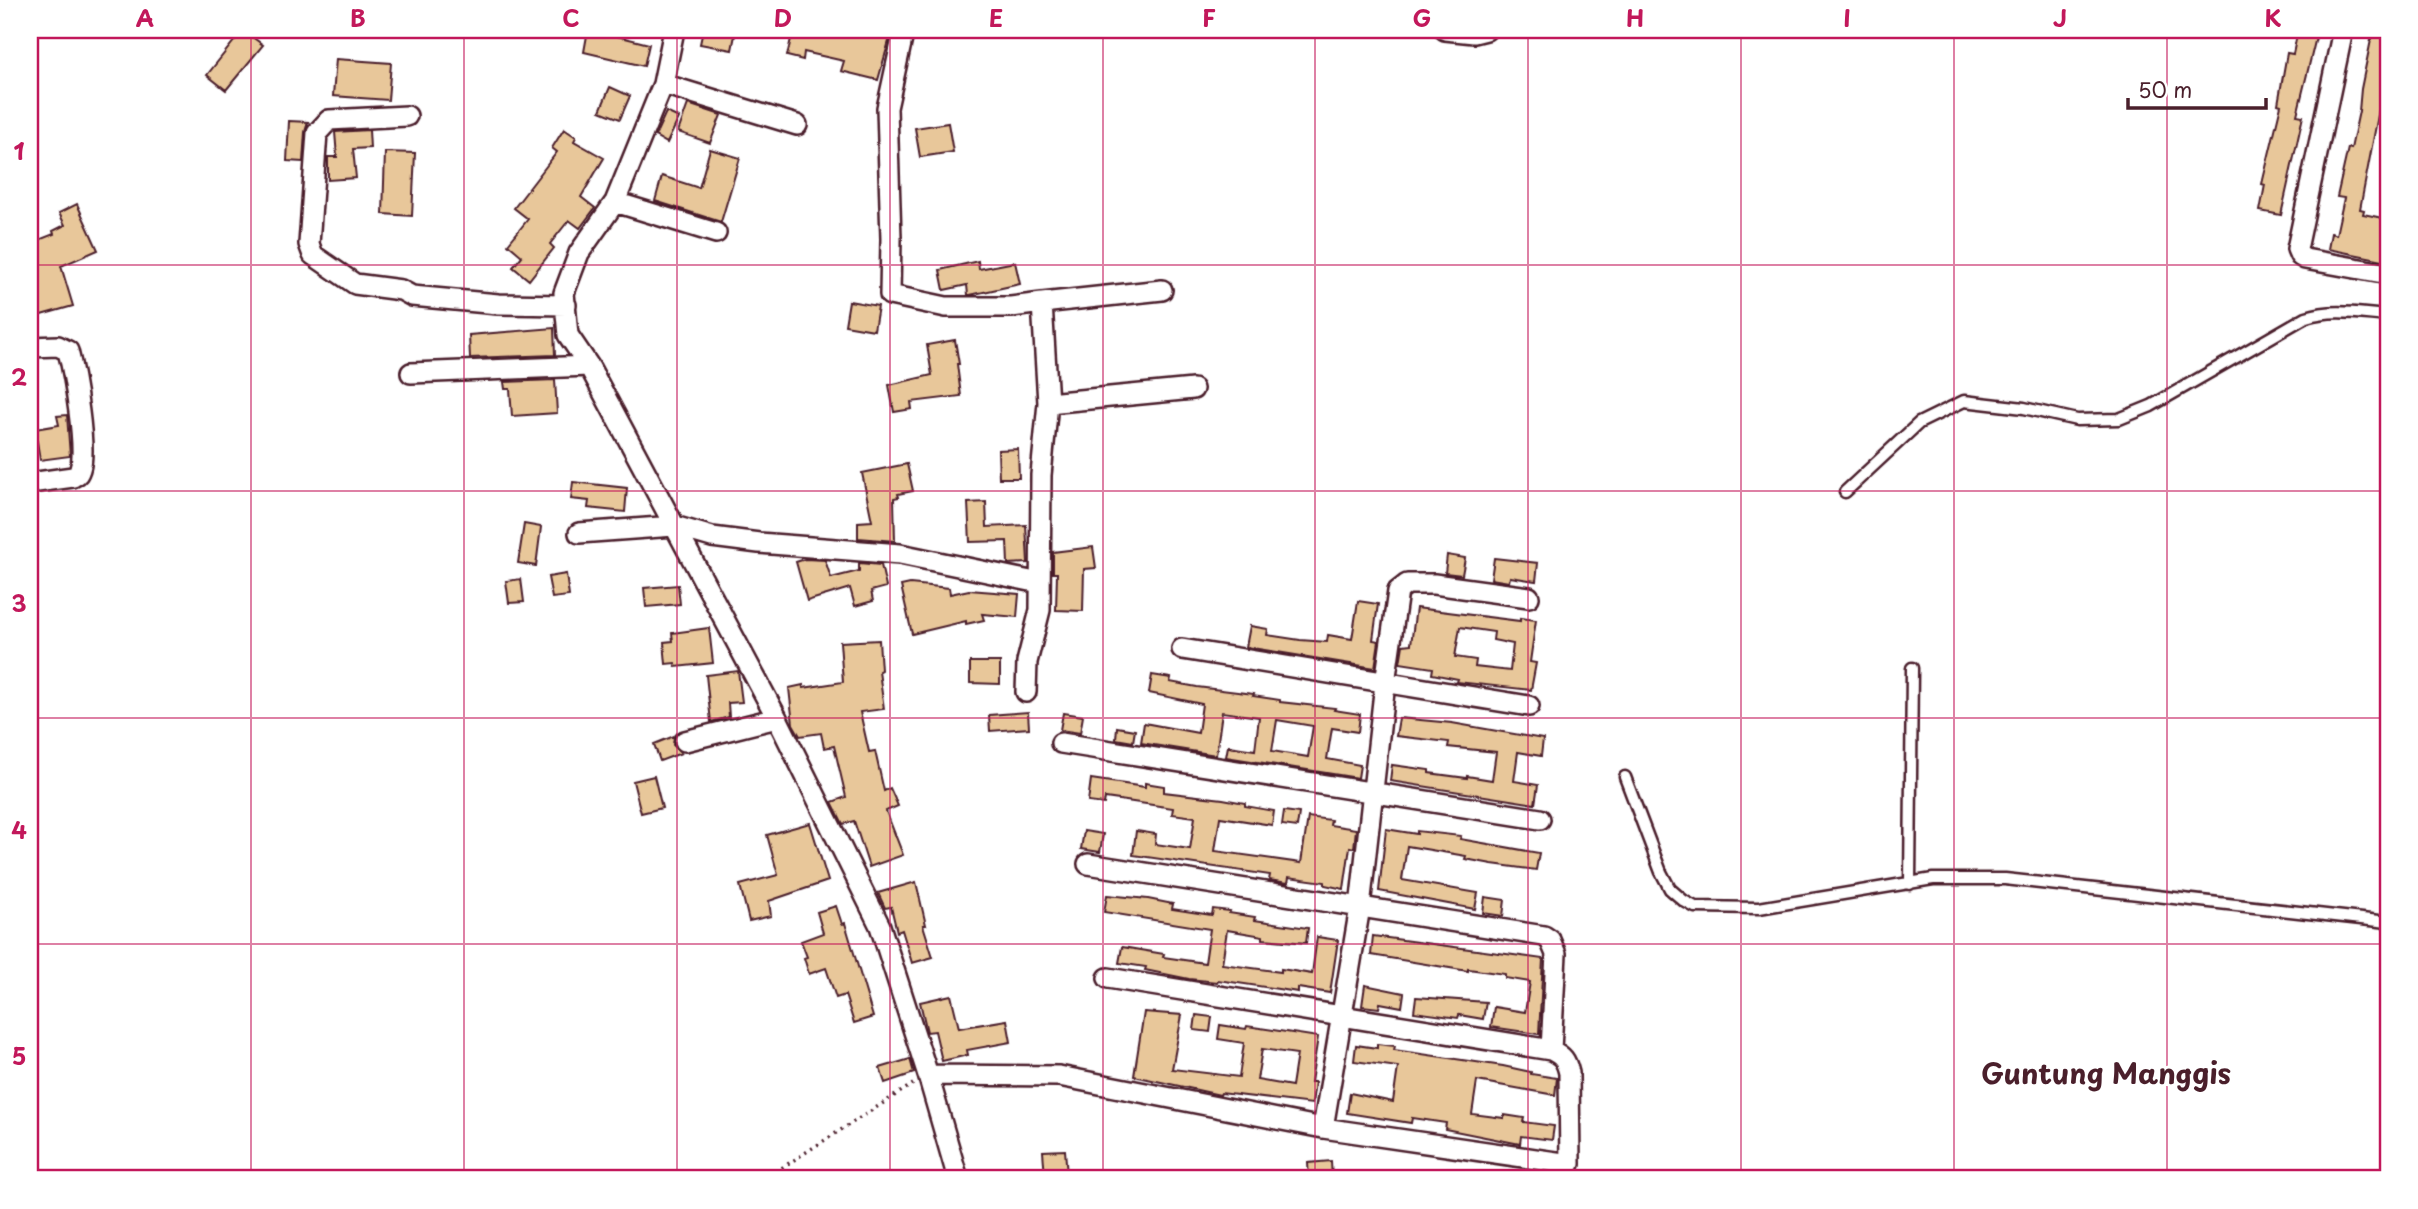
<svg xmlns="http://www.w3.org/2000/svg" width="2418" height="1209" font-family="'Playpen Sans',sans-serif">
<rect width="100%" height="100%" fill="#fff"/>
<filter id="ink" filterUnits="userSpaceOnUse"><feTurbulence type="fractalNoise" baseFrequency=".0143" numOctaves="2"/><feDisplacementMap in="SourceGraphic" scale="14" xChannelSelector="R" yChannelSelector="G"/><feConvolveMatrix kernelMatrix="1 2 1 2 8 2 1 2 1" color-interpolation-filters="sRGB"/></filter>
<g filter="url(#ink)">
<path fill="#e8c79a" stroke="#4a1f2b" stroke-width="2" fill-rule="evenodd" d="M243,30L263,45L226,90L207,75Z
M588,30H614L613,35L649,44L644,66L584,52Z
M703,30H736L732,50L700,44Z
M793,30H874L891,34L878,80L841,71L844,61L804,52L803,60L787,56Z
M2298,30L2317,33L2297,115L2303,116L2281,215L2260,211L2265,185L2262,184L2281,105L2278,104L2287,53L2293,54Z
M2373,30H2388V81L2385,95L2382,94L2360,209L2364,210L2363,214L2388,219V261L2328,249L2331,233L2336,235L2344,198L2337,197L2348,148L2351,149L2359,111L2361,89Z
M336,59L391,63L388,100L333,96Z
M610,87L630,96L620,119L600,111Z
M688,104L721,115L710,143L678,132Z
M666,112L679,118L667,143L655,136Z
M289,121L308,122L305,132L303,162L287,161Z
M948,123L953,152L920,157L915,128Z
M564,129L576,137L574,141L604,158L581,197L595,208L580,228L569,220L550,244L554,248L529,280L513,267L522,256L508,244L528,219L514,208L557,152L552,148Z
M369,130L370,148L353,149L356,178L328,180V157H337L335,132Z
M710,149L740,158L721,222L655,201L662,176L699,188Z
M385,152L415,153L412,216L383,214Z
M77,204L98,250L61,266L73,306L34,317L30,304V258L36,255L31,243L54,234L53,231L65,225L59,213Z
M978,261L979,269L1015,262L1020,284L970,295H968L967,285L944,290L940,270Z
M849,301L878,306L874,330L845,325Z
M554,328L555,355L470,358L469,335Z
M955,340L959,364H957L961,396L911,402L912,409L894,412L889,385L932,375L927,345Z
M555,380L557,413L512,416L510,389H505L504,382Z
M67,415L70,456L40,460L35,429L59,425L57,416Z
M1018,449L1019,478H999L998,450Z
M907,464L913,491L898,494L899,497L894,498L895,541L858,538V522L872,521L862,473Z
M573,482L627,488L625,512L588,508L589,501L571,499Z
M986,502L987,527L1026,525L1028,563L1008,564L1007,541L970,542L968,503Z
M524,524L541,527L536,566L518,563Z
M1093,547L1096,568L1084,569L1083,611L1056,610L1057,573H1053V552Z
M1447,555L1465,558L1462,575L1445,573Z
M1494,558L1538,563L1536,581L1510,577L1509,582L1491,579Z
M805,559L825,560L831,578L859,571V563L881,565L886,587L871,591L873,601L855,606L850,588L807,601L796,562Z
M566,574L569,596L552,598L548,577Z
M521,579L524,602L509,603L506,581Z
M910,584L949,588L950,594L969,590L1019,594L1017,617L982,614L984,620L966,624V621L912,634L901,586Z
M678,585L680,604L646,607L644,588Z
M1358,601L1378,604L1373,640L1379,641L1375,668L1246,647L1250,626L1268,629L1267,635L1300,640L1327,642L1328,635L1352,639Z
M1416,608L1520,621V618L1536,620L1530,662L1536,663L1531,690L1457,682L1458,679L1432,674L1433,668L1400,663L1403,645L1411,644ZM1460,627L1494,632L1493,640L1513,644L1510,671L1475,667L1476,660L1455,657Z
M709,628L713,663L676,667L675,663L666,664L664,642L673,641L672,633Z
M879,640L881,670L879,671L884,709L860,712L869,752L875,751L884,791L890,788L898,806L886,811L903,855L869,867L854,821L843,824L832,802L846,797L834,746L824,748L821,733L800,736L793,724L789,688L803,685V688L843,682L840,642Z
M970,662H1000V684L970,683Z
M738,671L742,702L728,703L729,717L711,722L706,675Z
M1152,675L1171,678L1170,682L1197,687L1254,694L1253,696L1280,700V702L1335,708L1334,710L1360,714L1358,732L1332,728L1327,759L1360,765L1358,778L1226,757L1228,746L1255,750L1259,717L1222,712L1216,755L1141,743L1144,723L1198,733L1202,704L1149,693ZM1277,720L1313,726L1308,757L1272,751Z
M1028,712L1029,728L990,731L989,715Z
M1063,713L1083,716L1080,733L1060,730Z
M1399,718L1452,723L1543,739L1541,756L1518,752L1514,781L1538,785L1535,804L1390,781L1392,765L1429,770V773L1467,778V776L1492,780L1496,752L1448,747L1449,742L1396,736Z
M1117,727L1135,730L1133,742L1116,739Z
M674,736L673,745L681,753L660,761L654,744Z
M654,776L662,808L641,813L633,781Z
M1091,779L1145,787V783L1164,786V792L1223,799L1245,803V806L1274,811L1272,825L1220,817L1215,851L1301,863L1308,817L1331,820L1330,825L1356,829L1354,848L1350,847L1344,889L1325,885V882L1289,877L1288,883L1269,880L1270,875L1133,855L1136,831L1156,834L1155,844L1190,849L1195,817L1172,814L1173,808L1133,802L1105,798L1104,804L1088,802Z
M1284,811L1299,813L1297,827L1282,825Z
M810,823L828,881L769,901L771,916L749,921L740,885L778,875L767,835Z
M1386,829L1417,834V831L1461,836L1460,839L1539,853L1536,870L1492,864L1465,859L1466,856L1407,846L1402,880L1478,893L1475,909L1379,891Z
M1084,831L1103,834L1100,852L1081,849Z
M916,882L926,925H923L933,957L912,963L902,930L897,932L891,907L885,908L878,893Z
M1107,895L1148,899L1173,904L1172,909L1212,915L1213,909L1230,911L1229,913L1255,917L1254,920L1308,928L1306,943L1263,939V936L1227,930L1222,964L1281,972V969L1312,974L1317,937L1338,940L1330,993L1298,988V992L1218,980L1217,982L1189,979L1145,970L1146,967L1119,963L1122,947L1164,954L1163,957L1205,963L1210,929L1104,912Z
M1485,897L1505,900L1503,916L1483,913Z
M836,906L842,924L845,923L873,1017L854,1023L845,995L836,998L826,968L809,974L804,958L807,957L801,941L823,933L817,912Z
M1373,936L1543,959L1539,1034L1491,1027L1494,1007L1525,1012L1530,982L1505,978V974L1468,969V971L1371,955Z
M1365,985L1404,993L1402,1007L1380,1003L1379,1008L1362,1006Z
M951,995L959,1028L1007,1020L1011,1042L967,1050L968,1055L942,1061L935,1031L927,1032L920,1002Z
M1416,997L1486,1002L1483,1019L1459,1015L1458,1018L1414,1012Z
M1144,1012L1182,1015L1172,1069L1239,1077L1244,1043L1218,1039L1220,1025L1246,1029L1247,1026L1318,1037L1311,1082H1315L1312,1104L1221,1093L1220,1095L1134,1076ZM1262,1049L1297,1054L1292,1086L1257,1080Z
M1196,1015L1212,1017L1210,1032L1194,1030Z
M1377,1044L1395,1046L1394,1050L1503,1066L1531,1072V1074L1557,1078L1555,1095L1477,1081L1472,1114L1504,1118V1115L1524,1118L1523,1122L1554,1126L1552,1140L1521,1136L1520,1144L1445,1129L1446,1123L1412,1118L1411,1123L1347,1113L1350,1093L1393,1102L1398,1067L1354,1061L1356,1045L1377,1048Z
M910,1059L914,1073L885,1083L880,1068Z
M1065,1150L1067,1175L1045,1177L1043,1151Z
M1331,1161L1332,1179H1309L1308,1163Z"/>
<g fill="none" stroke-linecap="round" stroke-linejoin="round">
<defs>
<path id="lane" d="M1845,492L1919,423L1964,401L2024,408L2077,420L2119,419L2151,406L2306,317C2333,308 2361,314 2388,316
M1625,777L1661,872L1670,889L1684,901L1695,907L1759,908L1933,879H2005L2388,922
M1910,884L1912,668"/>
<path id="street" d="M674,30L663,84L615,202L579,253L564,293L568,335L589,366L777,718L880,926L928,1075L958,1179
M904,30L887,108L891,239L890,295L946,307H1011L1042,303L1048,403L1041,475L1040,610L1027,662L1026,692
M1445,30L1474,33L1486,30
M2343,30L2297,249L2300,256L2305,259L2388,274
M663,84L797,125
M407,116L329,120L317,133L309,244L313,255L355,284L401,290L412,296L498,304L566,305
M615,202L716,233
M1042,303L1162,290
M30,347L58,346L68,351C74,374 87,448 80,469C78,475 78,474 73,477L30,483
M411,373L589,366
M1048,403L1193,389
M579,533L674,526L712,537L759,543L900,554L1040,583
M1182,649L1529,706
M685,741L777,718
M1061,743L1540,819
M1088,864L1544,936L1550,940L1556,954L1551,1050
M928,1075L1059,1076L1323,1128L1570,1164L1569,1073C1566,1060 1563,1056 1551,1050L1108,978
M1323,1128L1360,907L1385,683L1398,591L1407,584H1434L1529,597"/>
</defs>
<use href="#lane" stroke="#4a1f2b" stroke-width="15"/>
<use href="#street" stroke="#4a1f2b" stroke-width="24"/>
<path stroke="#4a1f2b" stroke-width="3.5" stroke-dasharray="2 5" stroke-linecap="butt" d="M764,1179L913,1084"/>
<use href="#lane" stroke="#fff" stroke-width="10"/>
<use href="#street" stroke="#fff" stroke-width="19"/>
</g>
</g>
<path fill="none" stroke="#c2185b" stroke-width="2" stroke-opacity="0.55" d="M251,30V1179M464,30V1179M677,30V1179M890,30V1179M1103,30V1179M1315,30V1179M1528,30V1179M1741,30V1179M1954,30V1179M2167,30V1179M30,265H2388M30,491H2388M30,718H2388M30,944H2388"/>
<g text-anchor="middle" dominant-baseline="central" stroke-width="6" stroke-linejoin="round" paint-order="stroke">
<g font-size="28" font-weight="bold" fill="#4a1f2b" stroke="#fff">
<text x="2106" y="1072">Guntung Manggis</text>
</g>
</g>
<rect width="2418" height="1209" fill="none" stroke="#fff" stroke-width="77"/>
<path d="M2128 98v10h138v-10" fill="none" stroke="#4a1f2b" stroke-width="3.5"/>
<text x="2138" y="98" font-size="21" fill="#4a1f2b" stroke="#ffffff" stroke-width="5" paint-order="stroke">50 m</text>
<rect x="38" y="38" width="2342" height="1132" fill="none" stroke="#c2185b" stroke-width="2.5"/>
<g font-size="23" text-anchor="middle" font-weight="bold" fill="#c2185b">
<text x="145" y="27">A</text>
<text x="358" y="27">B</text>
<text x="571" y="27">C</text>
<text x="783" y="27">D</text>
<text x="996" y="27">E</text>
<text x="1209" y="27">F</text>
<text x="1422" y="27">G</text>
<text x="1635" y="27">H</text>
<text x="1847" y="27">I</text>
<text x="2060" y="27">J</text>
<text x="2273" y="27">K</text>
<text x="19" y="160">1</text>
<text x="19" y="386">2</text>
<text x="19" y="612">3</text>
<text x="19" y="839">4</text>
<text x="19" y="1065">5</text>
</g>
</svg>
